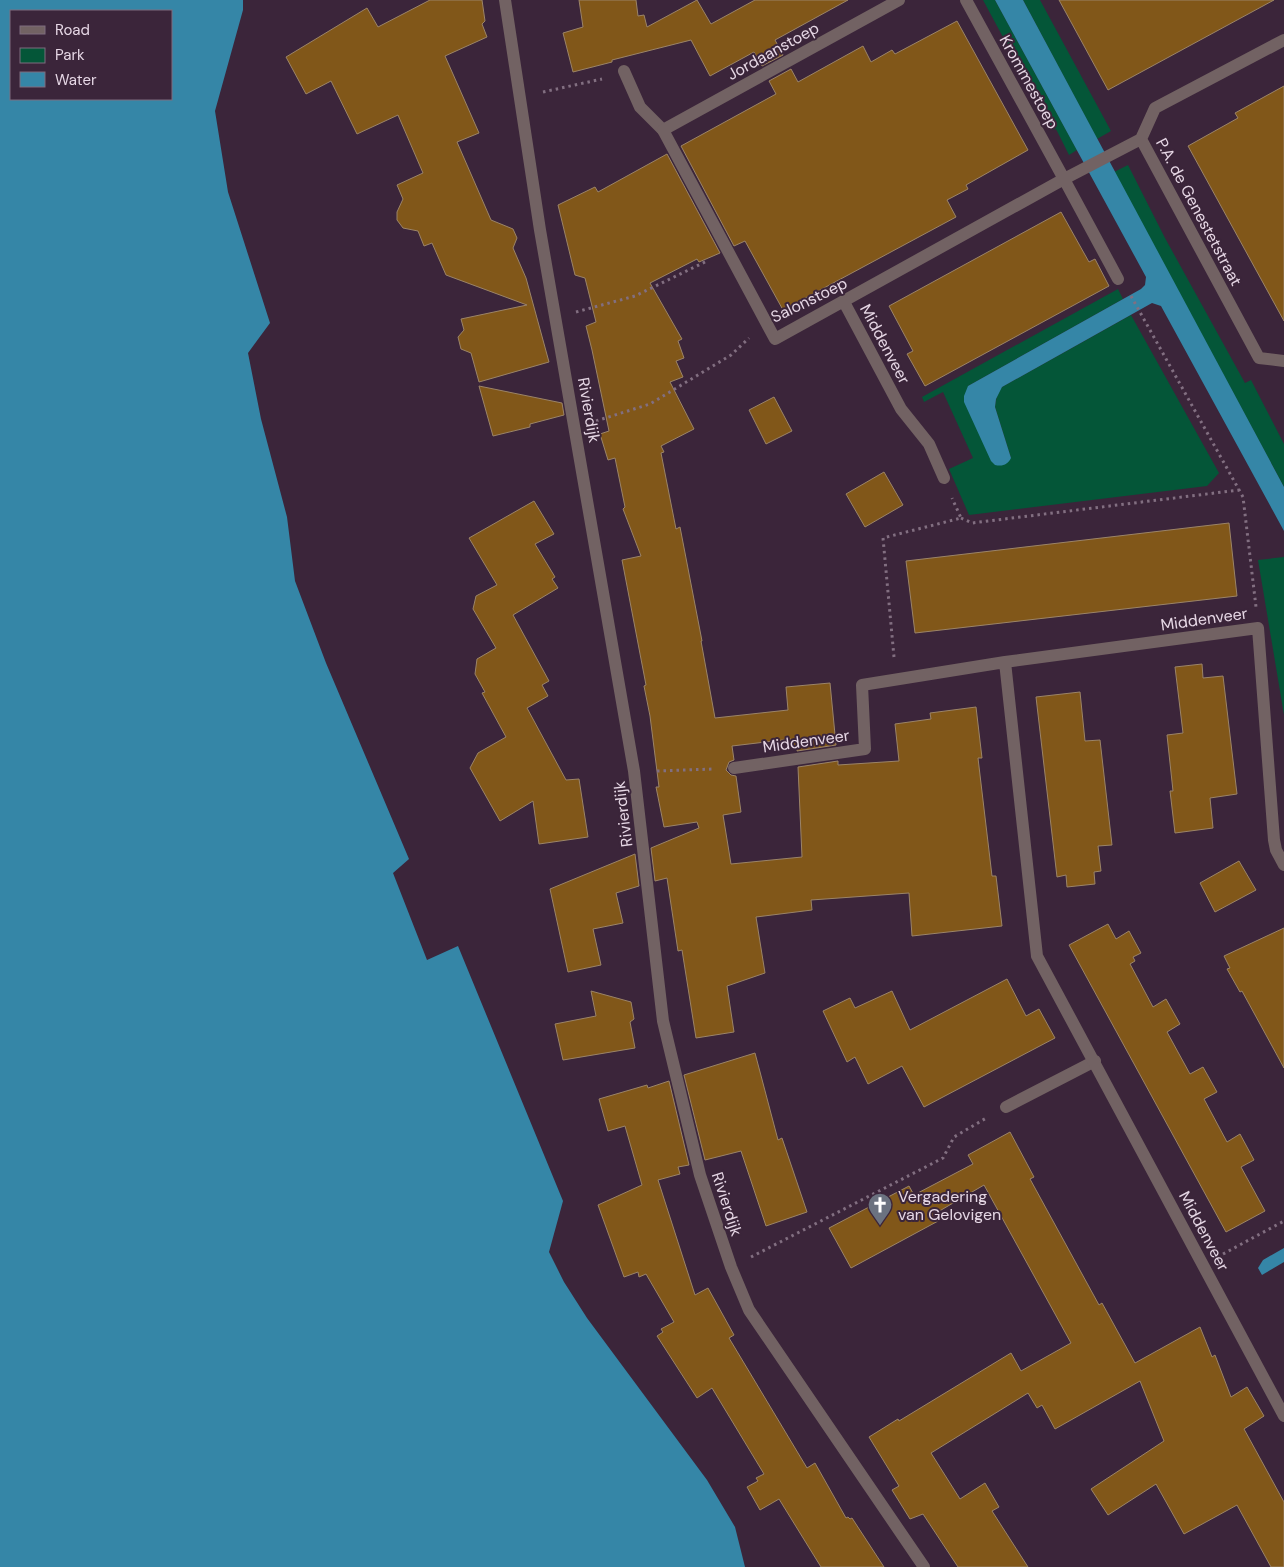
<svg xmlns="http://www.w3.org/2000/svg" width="1284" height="1567" font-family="'DM Sans',sans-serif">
<rect width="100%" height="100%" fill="#3b253a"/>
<path fill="#045638" d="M983,0H995L1077,150L1069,155L1056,129L1053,130Z
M1023,0H1040L1111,131L1097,139Z
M1128,165L1165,238L1245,383L1251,380L1284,444V487L1114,172Z
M1118,289L1123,299L968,386L1011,458L995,407C996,399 997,393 1002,387L1131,315L1219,473L1207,486L969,515L949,469L973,458L943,392L924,402L922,397Z
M1284,557V715L1258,560Z"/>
<path fill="#3586a7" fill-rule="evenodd" d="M0,0H243V10L215,111L228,192L270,323L248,353L261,419L287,517L295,581L326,663L409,859L393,873L427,960L458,946L563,1201L549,1252L564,1282L587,1318L707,1480L735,1527L745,1567H0ZM11,11H171V99H11Z
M995,0H1023L1284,487V531L1161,306L1152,303L1002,387L996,399L995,407L1011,458C1008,464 1003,467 995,465L991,461L964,402V396L968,386L1141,289L1145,285L1146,277Z
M1284,1248V1262L1262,1275L1258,1268L1263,1260Z"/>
<path fill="#815719" stroke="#9b8468" d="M430,0H482L485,21L482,24L487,37L445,56L479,133L457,142L491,220L513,229L517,238L513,248L526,278L549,362L479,382L471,353L461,349L458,337L464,330L461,319L527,305L446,275L432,243L424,246L418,231L403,228L397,220V212L403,199L397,185L423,173L398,115L357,134L331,81L306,94L286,57L367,8L378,27Z
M579,0H636L638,16L644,15L647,27L697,0L711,24L755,0H848L775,40L783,55L762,66L754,52L710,76L691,40L612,60V62L573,72L563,33L583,27Z
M1059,0H1274L1108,90Z
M957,21L1028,150L966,185L968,189L947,200L956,217L783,310L745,241L734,246L681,146L776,94L769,81L791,69L798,82L863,46L871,62L892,50L895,54Z
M1284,86V321L1188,146L1238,118L1235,113Z
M667,154L720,253L699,262L697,259L650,283L682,339L678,341L684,358L676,361L683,377L670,382L694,429L661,446L664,452L661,453L676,529L680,527L702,641H701L715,718L788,710L786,687L830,683L836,745L797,751V746L792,747L791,739L732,746L734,760L729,762L726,770L731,775L736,776L741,812L723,815L731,864L802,857L798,767L838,761V765L899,761L895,724L931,719L930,713L976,707L982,758H978L992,876H996L1002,926L912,936L909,893L811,900L812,910L756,917L765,973L727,986L734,1032L696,1038L682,950L678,951L667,878L655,881L651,848L699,828L697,822L664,827L656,787H659L650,716L644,686L646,685L622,560L641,556L623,509L625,507L615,458L608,460L600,434L609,431L592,350L586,326L596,322L585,278L575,275L558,205L595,187L598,192Z
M1061,212L1089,262L1095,259L1109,286L925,386L907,354L913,351L889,306Z
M479,386L562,403L564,415L530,424V427L493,436Z
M774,397L792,431L766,444L749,410Z
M884,472L903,505L865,527L846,494Z
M534,501L554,534L535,544L555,577L552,579L558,588L513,615L549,681L542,685L548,696L527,708L566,780L579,779L588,837L539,844L533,801L500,821L470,768L478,753L506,737L482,693L485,692L475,674L477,659L496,648L473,609L476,596L497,585L469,538Z
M1229,523L1237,596L915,633L906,561Z
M1202,664L1203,678L1223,676L1237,794L1210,798L1213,828L1175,833L1170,791H1173L1167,735L1183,733L1175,667Z
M1080,692L1085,741L1100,740L1112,845L1098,846L1101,871L1094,872L1095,884L1067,887L1066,875L1057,877L1036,697Z
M635,854L639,886L616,893L623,923L593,929L601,965L568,972L550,889Z
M1239,861L1256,890L1215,912L1200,883Z
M1108,924L1116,939L1129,931L1141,953L1133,957L1135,961L1130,964L1153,1007L1166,999L1180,1024L1167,1032L1190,1074L1203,1067L1217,1092L1204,1099L1227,1142L1240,1134L1254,1160L1241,1167L1265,1211L1226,1232L1069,945Z
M1284,928V1068L1242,991L1240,992L1227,969L1230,968L1224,956Z
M1007,979L1026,1016L1039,1009L1055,1038L924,1107L902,1066L868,1084L855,1057L847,1062L823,1011L850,998L855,1008L892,991L910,1030Z
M591,991L631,1002L634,1019L630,1022L635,1048L563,1060L555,1024L596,1016Z
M755,1053L778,1140L782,1138L807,1212L766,1226L741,1151L705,1160L684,1075Z
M669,1081L689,1165L678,1167L680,1174L658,1180L695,1295L708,1288L734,1335L729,1338L807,1468L815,1463L846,1518L848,1517L850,1519L852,1518L884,1567H821L779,1499L760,1510L747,1487L758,1481L756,1478L764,1474L712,1388L697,1398L657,1336L663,1332L661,1329L674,1322L646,1274L639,1277L638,1272L624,1277L598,1205L642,1185L625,1126L608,1131L599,1099L647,1085L648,1088Z
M1010,1132L1034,1177L1030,1179L1099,1305L1102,1303L1135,1363L1200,1327L1212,1357L1215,1355L1231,1397L1247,1387L1264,1416L1244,1429L1284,1502V1567H1271L1237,1505L1184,1534L1156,1484L1108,1515L1091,1489L1164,1441L1140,1381L1055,1429L1042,1405L1037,1408L1028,1393L931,1453L960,1499L985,1483L999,1507L992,1511L1028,1567H958L923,1514L910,1519L892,1490L899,1486L869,1437L898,1419L899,1421L1011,1353L1021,1371L1071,1343L984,1185L936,1213L940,1220L851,1268L829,1228L909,1186L914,1195L973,1164L968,1155Z"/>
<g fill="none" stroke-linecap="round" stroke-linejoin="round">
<path stroke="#826f81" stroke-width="3" stroke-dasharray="2.5 4" stroke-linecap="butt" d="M543,92L602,79
M1131,296L1243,497L1256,607
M576,312L635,296L707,261
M596,421L650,404L731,355L749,338
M961,518L972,523L1239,490
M894,657L883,538L961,518L952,498
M657,771L713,769
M1223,1254L1284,1221
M751,1257L943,1158L954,1137L988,1117"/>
<path stroke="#726263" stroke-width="12" d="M624,71L640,107L663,130
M1006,1107L1095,1061"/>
<path stroke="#726263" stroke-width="12" d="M505,0L540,230L634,771L663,1021L700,1175L731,1267L749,1310L924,1567
M899,0L663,130L775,339L1064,179L1118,279
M966,0L1064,179L1141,139
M1284,40L1155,108L1141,139L1259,358L1284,361
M844,302L901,409L929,444L944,478
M1005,662L1037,956L1284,1416
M734,768L865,749L862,685L1005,662L1258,628L1274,840L1276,850L1284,865"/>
</g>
<defs>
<symbol id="church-pin" viewBox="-11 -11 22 30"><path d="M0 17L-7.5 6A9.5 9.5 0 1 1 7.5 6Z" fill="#6b7280" stroke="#3b253a"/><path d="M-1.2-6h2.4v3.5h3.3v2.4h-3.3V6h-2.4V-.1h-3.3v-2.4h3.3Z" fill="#fff"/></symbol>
</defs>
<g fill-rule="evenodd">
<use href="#church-pin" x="866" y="1191" width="28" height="38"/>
</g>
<g text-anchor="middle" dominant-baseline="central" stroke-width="4" stroke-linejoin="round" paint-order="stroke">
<g font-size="16" fill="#e6d7e5" stroke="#3b253a">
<text transform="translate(773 51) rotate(-29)">Jordaanstoep</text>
<text transform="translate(1029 82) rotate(61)">Krommestoep</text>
<text transform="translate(1199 212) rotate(62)">P.A. de Genestetstraat</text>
<text transform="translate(809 300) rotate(-26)">Salonstoep</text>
<text transform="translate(885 344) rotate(62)">Middenveer</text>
<text transform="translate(589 410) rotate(80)">Rivierdijk</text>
<text transform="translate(1204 619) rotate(-8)">Middenveer</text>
<text transform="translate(806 741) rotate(-8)">Middenveer</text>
<text transform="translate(623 814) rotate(-97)">Rivierdijk</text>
<text transform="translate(727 1204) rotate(72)">Rivierdijk</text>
<text transform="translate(1204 1231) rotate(62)">Middenveer</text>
</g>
<g font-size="16" fill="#e6d7e5" stroke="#3b253a" text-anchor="start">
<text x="898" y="1196">Vergadering<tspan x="898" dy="18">van Gelovigen</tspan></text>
</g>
</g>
<rect x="10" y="10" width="162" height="90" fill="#3b253a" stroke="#7f6c7e"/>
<rect x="20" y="26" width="25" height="8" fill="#726263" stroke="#7f6c7e"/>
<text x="55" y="35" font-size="15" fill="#e6d7e5">Road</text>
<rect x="20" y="48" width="25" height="15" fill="#045638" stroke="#7f6c7e"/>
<text x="55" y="60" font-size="15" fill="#e6d7e5">Park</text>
<rect x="20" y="72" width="25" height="15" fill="#3586a7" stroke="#7f6c7e"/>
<text x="55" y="85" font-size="15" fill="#e6d7e5">Water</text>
</svg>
